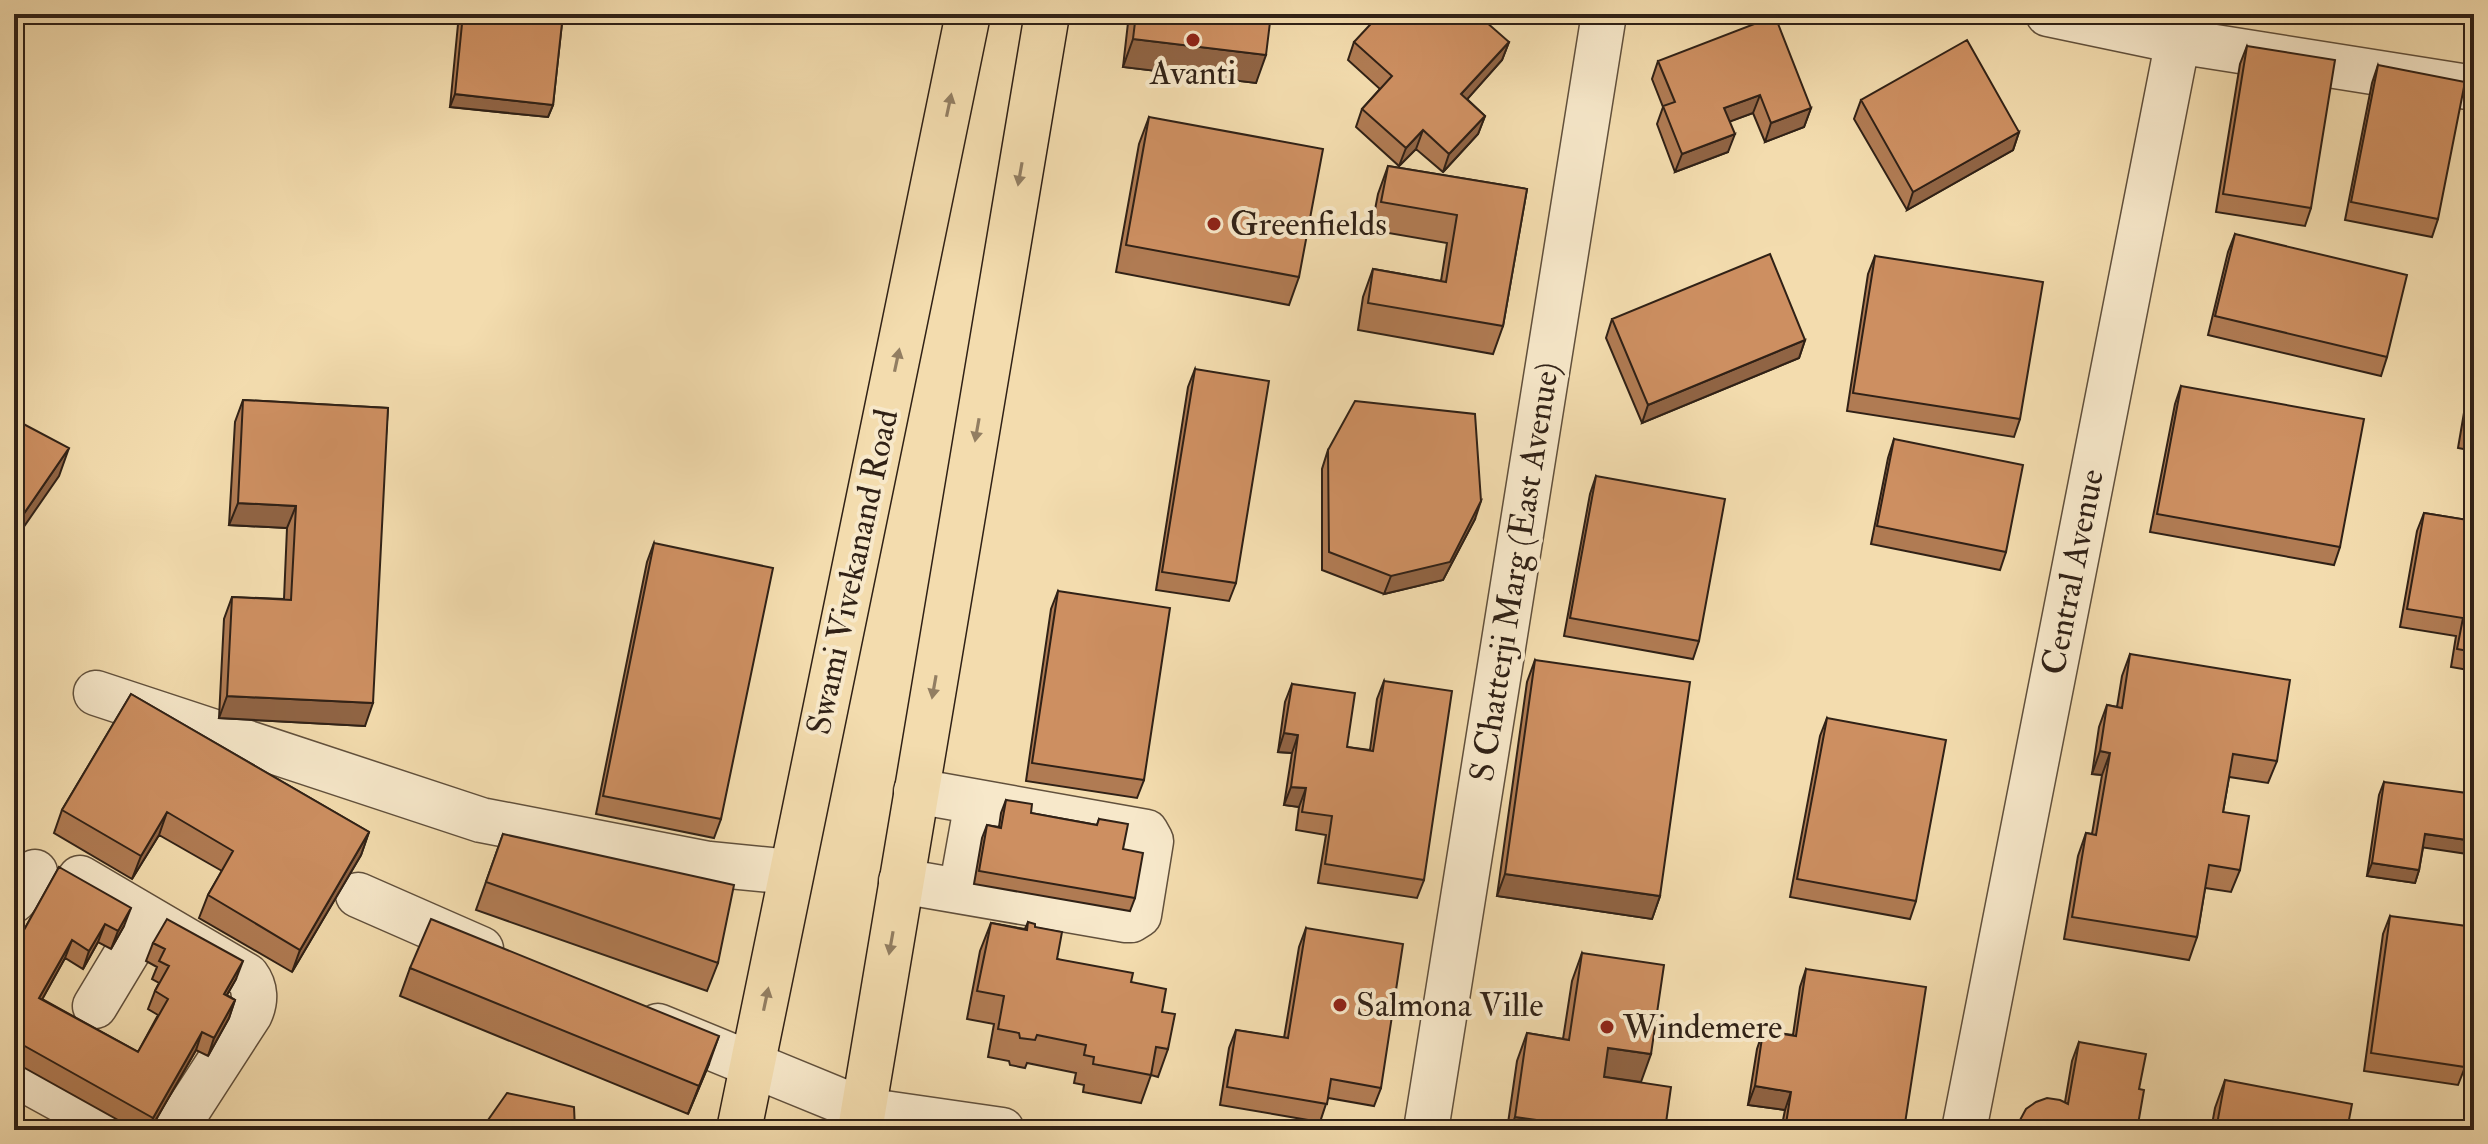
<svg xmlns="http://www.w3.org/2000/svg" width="2488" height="1144" font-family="'IM FELL Double Pica',serif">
<rect width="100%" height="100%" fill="#f3dcae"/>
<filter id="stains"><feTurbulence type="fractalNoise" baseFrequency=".0025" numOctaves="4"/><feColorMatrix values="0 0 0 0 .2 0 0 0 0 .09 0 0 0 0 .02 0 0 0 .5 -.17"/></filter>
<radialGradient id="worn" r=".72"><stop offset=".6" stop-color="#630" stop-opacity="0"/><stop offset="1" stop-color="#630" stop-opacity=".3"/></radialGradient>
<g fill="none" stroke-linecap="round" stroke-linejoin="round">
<defs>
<path id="minor" d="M2048,14L2177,41L2474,88
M96,693L481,820L709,864L791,872
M80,878L247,976C256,988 256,1001 250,1014L175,1130
M901,881L1126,920H1131L1139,915L1151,841L1146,832L916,791
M961,891L977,802
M358,895L481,949
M14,900L35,872
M95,1006L148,918
M658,1026L863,1110L1002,1130
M14,1074L116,1130
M1426,1130L1604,14
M1964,1130L2183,14"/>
<path id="major" d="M739,1130L968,14
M860,1130L1047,14"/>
</defs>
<use href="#minor" stroke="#61503c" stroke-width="47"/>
<use href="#major" stroke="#302116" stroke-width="47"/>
<use href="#minor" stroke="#f7e8ca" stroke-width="44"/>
<use href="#major" stroke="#f3dcae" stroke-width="44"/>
</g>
<path fill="#b07b53" stroke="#302116" stroke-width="2" d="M459,14H563L553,105L548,117L450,107Z
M1129,14H1271L1256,83L1123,67Z
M1406,17L1509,42L1502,60L1467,99L1485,116L1478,134L1443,172L1416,149L1399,166L1356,127L1362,109L1380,89L1348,60L1354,42Z
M2247,46L2311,208L2305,226L2216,212L2240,64Z
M1658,61L1811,108L1804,127L1765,142L1753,113L1730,121L1728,152L1675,172L1657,124L1663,107L1652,79Z
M2378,65L2438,219L2432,237L2345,220L2372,83Z
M1861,100L2019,132L2013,150L1907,210L1854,119Z
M1149,117L1299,277L1289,305L1116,272L1139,144Z
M1388,166L1527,189L1503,326L1493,354L1358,330L1363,297L1373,269L1441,281L1447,243L1371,230L1378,194Z
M2235,234L2387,357L2381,376L2208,335L2228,252Z
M1875,256L2020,419L2014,437L1847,411L1868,274Z
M1612,319L1805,340L1799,358L1642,423L1606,338Z
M2474,354V451L2458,448Z
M1195,369L1236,583L1229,601L1156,590L1188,387Z
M2181,386L2340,547L2334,565L2150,532L2175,404Z
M243,400L388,408L365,726L219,718L224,619L232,597L284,599L287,528L229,525L235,422Z
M1894,439L2006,552L2000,570L1871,544L1888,458Z
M1328,450L1475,519L1443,580L1384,594L1322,570V469Z
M1596,476L1699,641L1693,659L1564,636L1590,494Z
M2424,513L2474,521V671L2451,667L2456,636L2400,627L2417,531Z
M654,543L721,819L714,838L596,814L647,562Z
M1058,591L1144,780L1137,798L1026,781L1051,609Z
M2130,654L2277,761L2268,783L2229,777L2223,812L2240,870L2231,892L2205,888L2197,937L2189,960L2064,939L2078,856L2086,833L2092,834L2102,775L2092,774L2099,727L2107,705L2117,707L2122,676Z
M1535,660L1660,896L1652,919L1497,896L1527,682Z
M1384,681L1424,880L1417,898L1318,883L1326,835L1296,830L1299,807L1284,805L1292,753L1278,752L1285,702L1292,684L1347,747L1370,750L1377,699Z
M131,694L369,832L361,855L292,972L199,918L208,895L222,871L159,835L132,879L54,833L62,810Z
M1827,718L1916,901L1910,919L1790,897L1820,736Z
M2384,782L2423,848L2419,870L2415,883L2367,876L2379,795Z
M1006,800L1031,813L1097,825L1099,819L1123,849L1135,898L1130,911L974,884L982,838L987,825L999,827L1001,813Z
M503,834L718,963L707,991L476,910Z
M59,867L124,926L111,949L98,942L83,969L65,958L42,999L138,1052L158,1015L148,1009L155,991L159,983L152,979L157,967L146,961L153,943L236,979L227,995L235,1000L229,1018L208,1056L196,1050L150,1130H136L14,1062V948Z
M2390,916L2465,1067L2458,1085L2364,1071L2383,934Z
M1028,922L1035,927L1057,959L1131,982L1162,1012L1168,1049L1158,1077L1151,1075L1141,1103L1083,1092L1084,1085L1074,1083L1076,1073L1027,1063L1025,1068L1010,1065L1009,1061L988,1057L994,1024L967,1019L980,951L991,923L1025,929Z
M1306,928L1381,1088L1374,1106L1328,1098L1320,1122L1220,1105L1229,1048L1236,1030L1284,1038L1299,947Z
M1582,953L1641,1082L1665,1130H1507L1517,1061L1527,1033L1563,1039L1572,981Z
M410,968L709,1064L688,1114L400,996Z
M1806,969L1904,1130H1781L1785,1110L1748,1105L1757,1049L1763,1031L1793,1035L1800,987Z
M2079,1042L2139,1089L2137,1130H2016L2020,1120L2065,1102L2072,1061Z
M2225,1080L2347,1130H2211L2215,1108Z"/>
<path fill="#906444" stroke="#302116" stroke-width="2" d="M1133,39L1266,55L1256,83L1123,67Z
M1509,42L1502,60L1455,113L1461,94Z
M455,94L553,105L548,117L450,107Z
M1760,95L1753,113L1718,126L1724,108Z
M1811,108L1804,127L1765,142L1771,123Z
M1485,116L1478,134L1443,172L1449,154Z
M1423,130L1416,149L1399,166L1406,148Z
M2019,132L2013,150L1907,210L1913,192Z
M1735,134L1728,152L1675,172L1682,154Z
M1805,340L1799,358L1642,423L1648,405Z
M69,448L59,476L14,541V528Z
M1481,501L1475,519L1443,580L1384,594L1391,576Z
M238,503L296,506L287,528L229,525Z
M227,696L373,703L365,726L219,718Z
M1284,733L1298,735L1292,753L1278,752Z
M2100,751L2110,753L2102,775L2092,774Z
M1291,787L1306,788L1299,807L1284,805Z
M167,812L159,835L132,879L141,856Z
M369,832L361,855L292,972L300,950Z
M2425,834L2474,841V855L2420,847Z
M2372,863L2419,870L2415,883L2367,876Z
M1505,874L1660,896L1652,919L1497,896Z
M131,908L124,926L111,949L118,931Z
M105,924L98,942L83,969L89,951Z
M72,940L65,958L33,1016L39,998Z
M243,961L236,979L217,1012L224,994Z
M235,1000L229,1018L208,1056L214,1038Z
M202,1032L196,1050L150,1130H149L153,1118Z
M719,1036L709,1064L688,1114L699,1086Z
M1608,1048L1651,1054L1641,1082L1598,1076Z
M1755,1086L1791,1092L1785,1110L1748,1105Z
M1515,1117L1588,1127L1587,1130H1510Z"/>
<path fill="#cd8f61" stroke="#302116" stroke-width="2" d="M463,14H563L553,105L455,94Z
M1136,14H1271L1266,55L1133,39Z
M1380,14H1403L1406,17L1409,14H1477L1509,42L1461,94L1485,116L1449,154L1423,130L1406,148L1362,109L1392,76L1354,42Z
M1775,16L1811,108L1771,123L1760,95L1724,108L1735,134L1682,154L1663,106L1675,102L1658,61Z
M1967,40L2019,132L1913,192L1861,100Z
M2247,46L2335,60L2311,208L2223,194Z
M2378,65L2465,82L2438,219L2351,202Z
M1149,117L1323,149L1299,277L1126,245Z
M1388,166L1527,189L1503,326L1368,303L1373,269L1446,282L1457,215L1381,202Z
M2235,234L2407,275L2387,357L2215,316Z
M1770,254L1805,340L1648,405L1612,319Z
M1875,256L2043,282L2020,419L1853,393Z
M1195,369L1269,381L1236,583L1162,572Z
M2474,374V432L2464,430Z
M2181,386L2364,419L2340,547L2157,514Z
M243,400L388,408L373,703L227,696L232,597L291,600L296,506L238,503Z
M1355,401L1475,414L1481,501L1450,562L1391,576L1329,552L1328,450Z
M14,419L69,448L14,528Z
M1894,439L2023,465L2006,552L1877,526Z
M1596,476L1725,499L1699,641L1570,618Z
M2424,513L2474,521V652L2457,649L2463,618L2407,609Z
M654,543L773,568L721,819L603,796Z
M1058,591L1170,608L1144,780L1032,763Z
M2130,654L2290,680L2277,761L2233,754L2223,812L2249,816L2240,870L2209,865L2197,937L2072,917L2086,833L2096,835L2110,753L2100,751L2107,705L2122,708Z
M1535,660L1690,682L1660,896L1505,874Z
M1384,681L1452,691L1424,880L1325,864L1332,816L1302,812L1306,788L1291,787L1298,735L1284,733L1292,684L1355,693L1347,747L1373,751Z
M131,694L369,832L300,950L208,895L233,851L167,812L141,856L62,810Z
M1827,718L1946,740L1916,901L1797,879Z
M2384,782L2474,794V841L2425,834L2419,870L2372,863Z
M1006,800L1032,804L1031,813L1097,825L1099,819L1128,824L1123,849L1143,853L1135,898L979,871L987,825L1001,828Z
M503,834L734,885L718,963L486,882Z
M59,867L131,908L118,931L105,924L89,951L72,940L39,998L138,1052L168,999L155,991L169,966L159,961L165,949L153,943L167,919L243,961L224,994L235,1000L214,1038L202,1032L153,1118L14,1040V948Z
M2390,916L2474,927V1005L2465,1067L2371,1053Z
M431,919L719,1036L699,1086L410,968Z
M1028,922L1035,924V927L1062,932L1057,959L1133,973L1131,982L1166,989L1162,1012L1175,1014L1168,1049L1156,1047L1151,1075L1093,1064L1094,1057L1084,1055L1086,1045L1037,1035L1035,1040L1020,1038L1019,1033L998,1029L1004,996L977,991L991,923L1027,930Z
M1306,928L1403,944L1381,1088L1331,1079L1327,1104L1227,1087L1236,1030L1288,1038Z
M1582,953L1664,965L1651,1054L1608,1048L1604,1077L1671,1087L1665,1130H1588V1127L1515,1117L1527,1033L1569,1040Z
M1806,969L1926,987L1904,1130H1785L1791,1092L1755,1086L1763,1031L1796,1036Z
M2079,1042L2146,1054L2139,1089L2144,1090L2137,1130H2018L2020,1120L2026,1109L2036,1102L2047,1098L2060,1100L2068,1104Z
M2225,1080L2352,1104L2347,1130H2216Z
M507,1093L574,1107L575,1130H481Z"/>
<defs><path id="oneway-solid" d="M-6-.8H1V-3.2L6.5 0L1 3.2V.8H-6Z" transform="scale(2)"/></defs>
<g fill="#927e62">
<use href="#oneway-solid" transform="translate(949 105) rotate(-78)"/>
<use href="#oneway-solid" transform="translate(1020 174) rotate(100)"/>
<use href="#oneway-solid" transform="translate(897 360) rotate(-78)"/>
<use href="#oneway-solid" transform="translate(977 430) rotate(100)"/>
<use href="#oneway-solid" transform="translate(934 687) rotate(100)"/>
<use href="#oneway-solid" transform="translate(891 943) rotate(100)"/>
<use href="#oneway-solid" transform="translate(766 999) rotate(-78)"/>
</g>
<g fill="#8f2418" stroke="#f7e8ca" stroke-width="3">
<circle cx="1193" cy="40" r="8"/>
<circle cx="1214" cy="224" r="8"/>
<circle cx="1340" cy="1005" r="8"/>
<circle cx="1607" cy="1027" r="8"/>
</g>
<g text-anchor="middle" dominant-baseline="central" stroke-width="8" stroke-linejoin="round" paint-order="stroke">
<g font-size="34" fill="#302116" stroke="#f7e8ca" text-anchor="start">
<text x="1193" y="73" text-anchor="middle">Avanti</text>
<text x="1230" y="224">Greenfields</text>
<text x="1356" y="1005">Salmona Ville</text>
<text x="1623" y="1027">Windemere</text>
</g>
<g font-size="34" fill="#302116" stroke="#f7e8ca">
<text transform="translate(853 572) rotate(-78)">Swami Vivekanand Road</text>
<text transform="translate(1515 572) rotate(-81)">S Chatterji Marg (East Avenue)</text>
<text transform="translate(2073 572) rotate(-79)">Central Avenue</text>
</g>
</g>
<rect width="2488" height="1144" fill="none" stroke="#f3dcae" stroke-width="48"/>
<rect x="16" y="16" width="2456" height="1112" fill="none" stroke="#302116" stroke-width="4"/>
<rect x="24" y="24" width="2440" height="1096" fill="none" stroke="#302116" stroke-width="2"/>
<rect width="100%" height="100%" filter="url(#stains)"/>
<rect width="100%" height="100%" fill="url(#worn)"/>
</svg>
